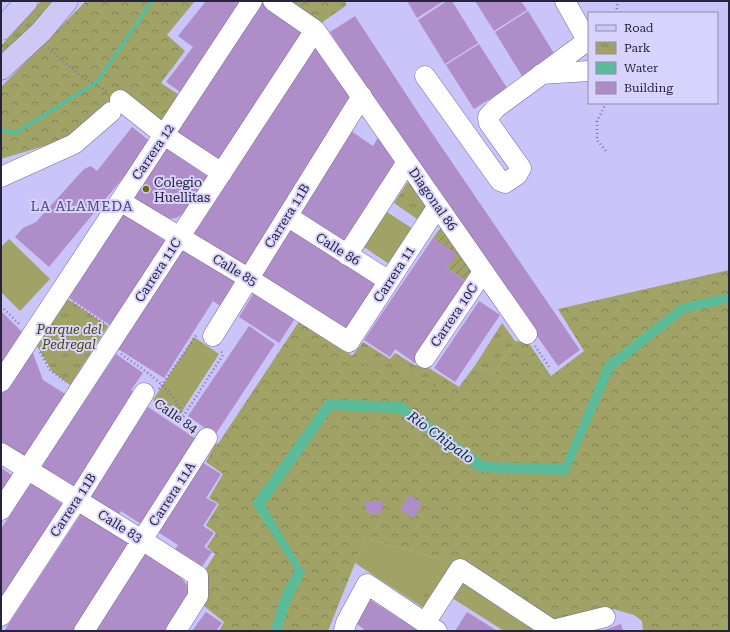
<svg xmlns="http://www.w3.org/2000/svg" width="730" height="632" font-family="'Roboto Serif',serif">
<defs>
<pattern id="forest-crowns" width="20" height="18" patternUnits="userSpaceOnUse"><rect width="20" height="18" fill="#a1a265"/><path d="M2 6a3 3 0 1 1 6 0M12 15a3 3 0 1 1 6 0" fill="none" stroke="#838454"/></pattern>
<pattern id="park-tufts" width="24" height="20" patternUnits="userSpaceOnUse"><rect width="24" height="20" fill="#a1a265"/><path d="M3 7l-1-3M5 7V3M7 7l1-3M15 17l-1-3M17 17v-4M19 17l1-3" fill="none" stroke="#838454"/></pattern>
<pattern id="garden-furrows" width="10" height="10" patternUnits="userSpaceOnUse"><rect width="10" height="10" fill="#a1a265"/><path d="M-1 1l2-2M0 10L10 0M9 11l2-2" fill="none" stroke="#838454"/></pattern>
</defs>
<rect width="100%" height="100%" fill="#c9c4fa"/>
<path fill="#a1a265" d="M387,212L413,229L389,264L364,247Z
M9,239L50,279L20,311L1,292V247Z
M194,337L219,354L179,416L153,400Z
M365,538L472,568L549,631H504L441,591L428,611L355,563Z"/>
<path fill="url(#forest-crowns)" d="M86,1H195L167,35L185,51L161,83L187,100L164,135L120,100L74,137L1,159V87Z
M287,1H344L347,5L321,23Z
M729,270V631H643L642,621L634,615L613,609L568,627L517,606L472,568L365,538L328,631H219L224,622L204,606V572L215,554L207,547L216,533L206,525L219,504L209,498L223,474L206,462L300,320L369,367H402L435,386L442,376L459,387L476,364L493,375L515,341L528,342L551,376L584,351L558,309Z"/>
<path fill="url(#park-tufts)" d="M41,1H58L1,60V46Z
M411,177L429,207L420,221L394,203Z
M63,296L108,326L70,385L52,371L34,341Z
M502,323L515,341L493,375L476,364Z
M363,342L390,359L395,353L416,366L419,362L442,376L435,387L402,367H369L352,356Z
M216,443L224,447L213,466L206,462Z
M431,585L439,590L428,606L420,601Z"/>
<path fill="url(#garden-furrows)" d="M444,224L475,272L469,283L447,268L456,254L433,238Z"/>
<path fill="#5bbc9c" d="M729,293V303L686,312L613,370L567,475L479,472L399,413L332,410L265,505L305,573L291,600L281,631H270L282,594L295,569L252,503L327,399L402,402L485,462L563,464L605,363L681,304Z"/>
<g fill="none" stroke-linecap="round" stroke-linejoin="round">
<path stroke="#5bbc9c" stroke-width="4" d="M1,130L15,133L97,82L152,1"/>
</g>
<path fill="#ae8dc9" d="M206,1H248L183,94L166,82L193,47L178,36Z
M260,1L310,32L220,168L172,135Z
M407,1H444L417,18Z
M447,1H452L478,43L445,64L418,20Z
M475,1H521L527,10L494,31Z
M528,11L555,55L522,76L495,32Z
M355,16L419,114L580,350L558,366L409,154L330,32Z
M479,44L507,88L474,109L446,65Z
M316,47L355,96L243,269L191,234Z
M132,127L152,143L49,267L15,237L23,228L36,222L84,169L91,166L97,171Z
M351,131L373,146L380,134L399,163L347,247L296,213Z
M162,146L211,179L184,213L176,218L168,219L127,196Z
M117,209L165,241L110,325L62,293Z
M289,223L381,284L348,335L256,274Z
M433,238L457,254L447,268L469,283L415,363L395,349L390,357L364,340Z
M180,246L239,283L223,308L213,301L164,378L115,347Z
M255,291L296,317L279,343L239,317Z
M479,301L500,315L455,382L434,368Z
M1,311L25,335L5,364L1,362Z
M249,326L275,344L215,435L188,416Z
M31,348L43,380L67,395L24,461L1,446V391Z
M116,354L143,373L131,390L138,394L76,494L39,470Z
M148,407L199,441L144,526L121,511L119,514L88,497Z
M200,461L221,474L206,498L217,504L203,526L214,533L204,547L212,552L199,571L172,554L178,545L155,530Z
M1,468L16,478L1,500Z
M31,483L68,508L1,610V529Z
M409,495L422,503L414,518L400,510Z
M364,501H383L382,514H367Z
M83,511L134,544L77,631H4Z
M146,552L181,577L187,585L189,597L166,631H93Z
M369,599L419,631H362L364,629L354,622Z
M206,612L222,623L216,631H192Z
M467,612L488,625L497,631H455Z
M621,624L623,631H602Z"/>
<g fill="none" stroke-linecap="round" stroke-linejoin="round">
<defs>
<path id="minor" d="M273,1L315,30L527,334
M565,1L589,44
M541,74L589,71
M425,76L500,181L505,183L517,175L521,168L489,123L488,117L496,108L587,41
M120,100L164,135L222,173
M1,177L74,144L111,112
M120,201L248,278L349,342L438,206
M287,216L389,281
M347,255L407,162
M213,336L362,96
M425,358L483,272
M1,382L252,1
M1,453L142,540L198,576V596L176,631
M1,510L315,30
M1,616L77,500L144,393
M425,623L460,569L554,631
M84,631L207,438
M344,631L346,623L367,584L437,631
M555,631L557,629L605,617"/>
<path id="major" d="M1,29L27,1
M1,69L41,32L67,1"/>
</defs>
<use href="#minor" stroke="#7069a5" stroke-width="21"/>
<use href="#major" stroke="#7e78af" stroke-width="23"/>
<path stroke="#7c78a0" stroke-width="2.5" stroke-dasharray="1 3" stroke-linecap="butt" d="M616,13L618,1
M48,48L81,76L107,91
M606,103L597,121V140L606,151
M73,302L104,323
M1,306L20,325
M535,346L550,368
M40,352L50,370L66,382
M121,354C145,371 172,387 183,415
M159,389L197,334
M157,403L194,429
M181,420L223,355L220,349"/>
<use href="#minor" stroke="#fff" stroke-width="20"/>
<use href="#major" stroke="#cec9f4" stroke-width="22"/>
</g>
<circle fill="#6b6a07" stroke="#d7d3fc" stroke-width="1.5" cx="146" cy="189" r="4"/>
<g text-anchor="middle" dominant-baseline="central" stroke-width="4" stroke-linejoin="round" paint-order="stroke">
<g font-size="13" fill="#26233c" stroke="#d7d3fc">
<text transform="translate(153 152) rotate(-56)">Carrera 12</text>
<text transform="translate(433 199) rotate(55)">Diagonal 86</text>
<text transform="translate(287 216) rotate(-58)">Carrera 11B</text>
<text transform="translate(338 249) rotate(32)">Calle 86</text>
<text transform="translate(158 270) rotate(-57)">Carrera 11C</text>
<text transform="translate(235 270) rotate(31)">Calle 85</text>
<text transform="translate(394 274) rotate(-57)">Carrera 11</text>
<text transform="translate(454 315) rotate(-56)">Carrera 10C</text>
<text transform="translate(176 416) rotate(35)">Calle 84</text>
<text transform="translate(172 494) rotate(-57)">Carrera 11A</text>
<text transform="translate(73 505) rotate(-57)">Carrera 11B</text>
<text transform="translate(120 526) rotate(32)">Calle 83</text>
</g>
<g font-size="13" fill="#26233c" stroke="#d7d3fc" text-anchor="start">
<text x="154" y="182">Colegio<tspan x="154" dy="15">Huellitas</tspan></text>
</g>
<g font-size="13" font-style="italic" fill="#464502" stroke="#d7d3fc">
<text x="69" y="329">Parque del<tspan x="69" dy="15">Pedregal</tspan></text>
</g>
<g font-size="14" letter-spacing="1" fill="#4f4780" stroke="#d7d3fc">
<text x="82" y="206">LA ALAMEDA</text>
</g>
<g font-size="14" font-style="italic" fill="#033225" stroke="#d7d3fc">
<text transform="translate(441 437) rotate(36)">Río Chipalo</text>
</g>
</g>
<rect width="730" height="632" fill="none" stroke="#26233c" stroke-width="4"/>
<rect x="588" y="12" width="130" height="92" fill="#d7d3fc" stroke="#908daf"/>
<rect x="596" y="25" width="20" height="6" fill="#cec9f4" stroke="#908daf"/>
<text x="624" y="32" font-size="12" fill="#26233c">Road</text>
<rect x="596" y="42" width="20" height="12" fill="url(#park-tufts)" stroke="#908daf"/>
<text x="624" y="52" font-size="12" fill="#26233c">Park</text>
<rect x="596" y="62" width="20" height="12" fill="#5bbc9c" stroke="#908daf"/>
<text x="624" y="72" font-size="12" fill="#26233c">Water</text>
<rect x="596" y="82" width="20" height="12" fill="#ae8dc9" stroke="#908daf"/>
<text x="624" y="92" font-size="12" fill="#26233c">Building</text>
</svg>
